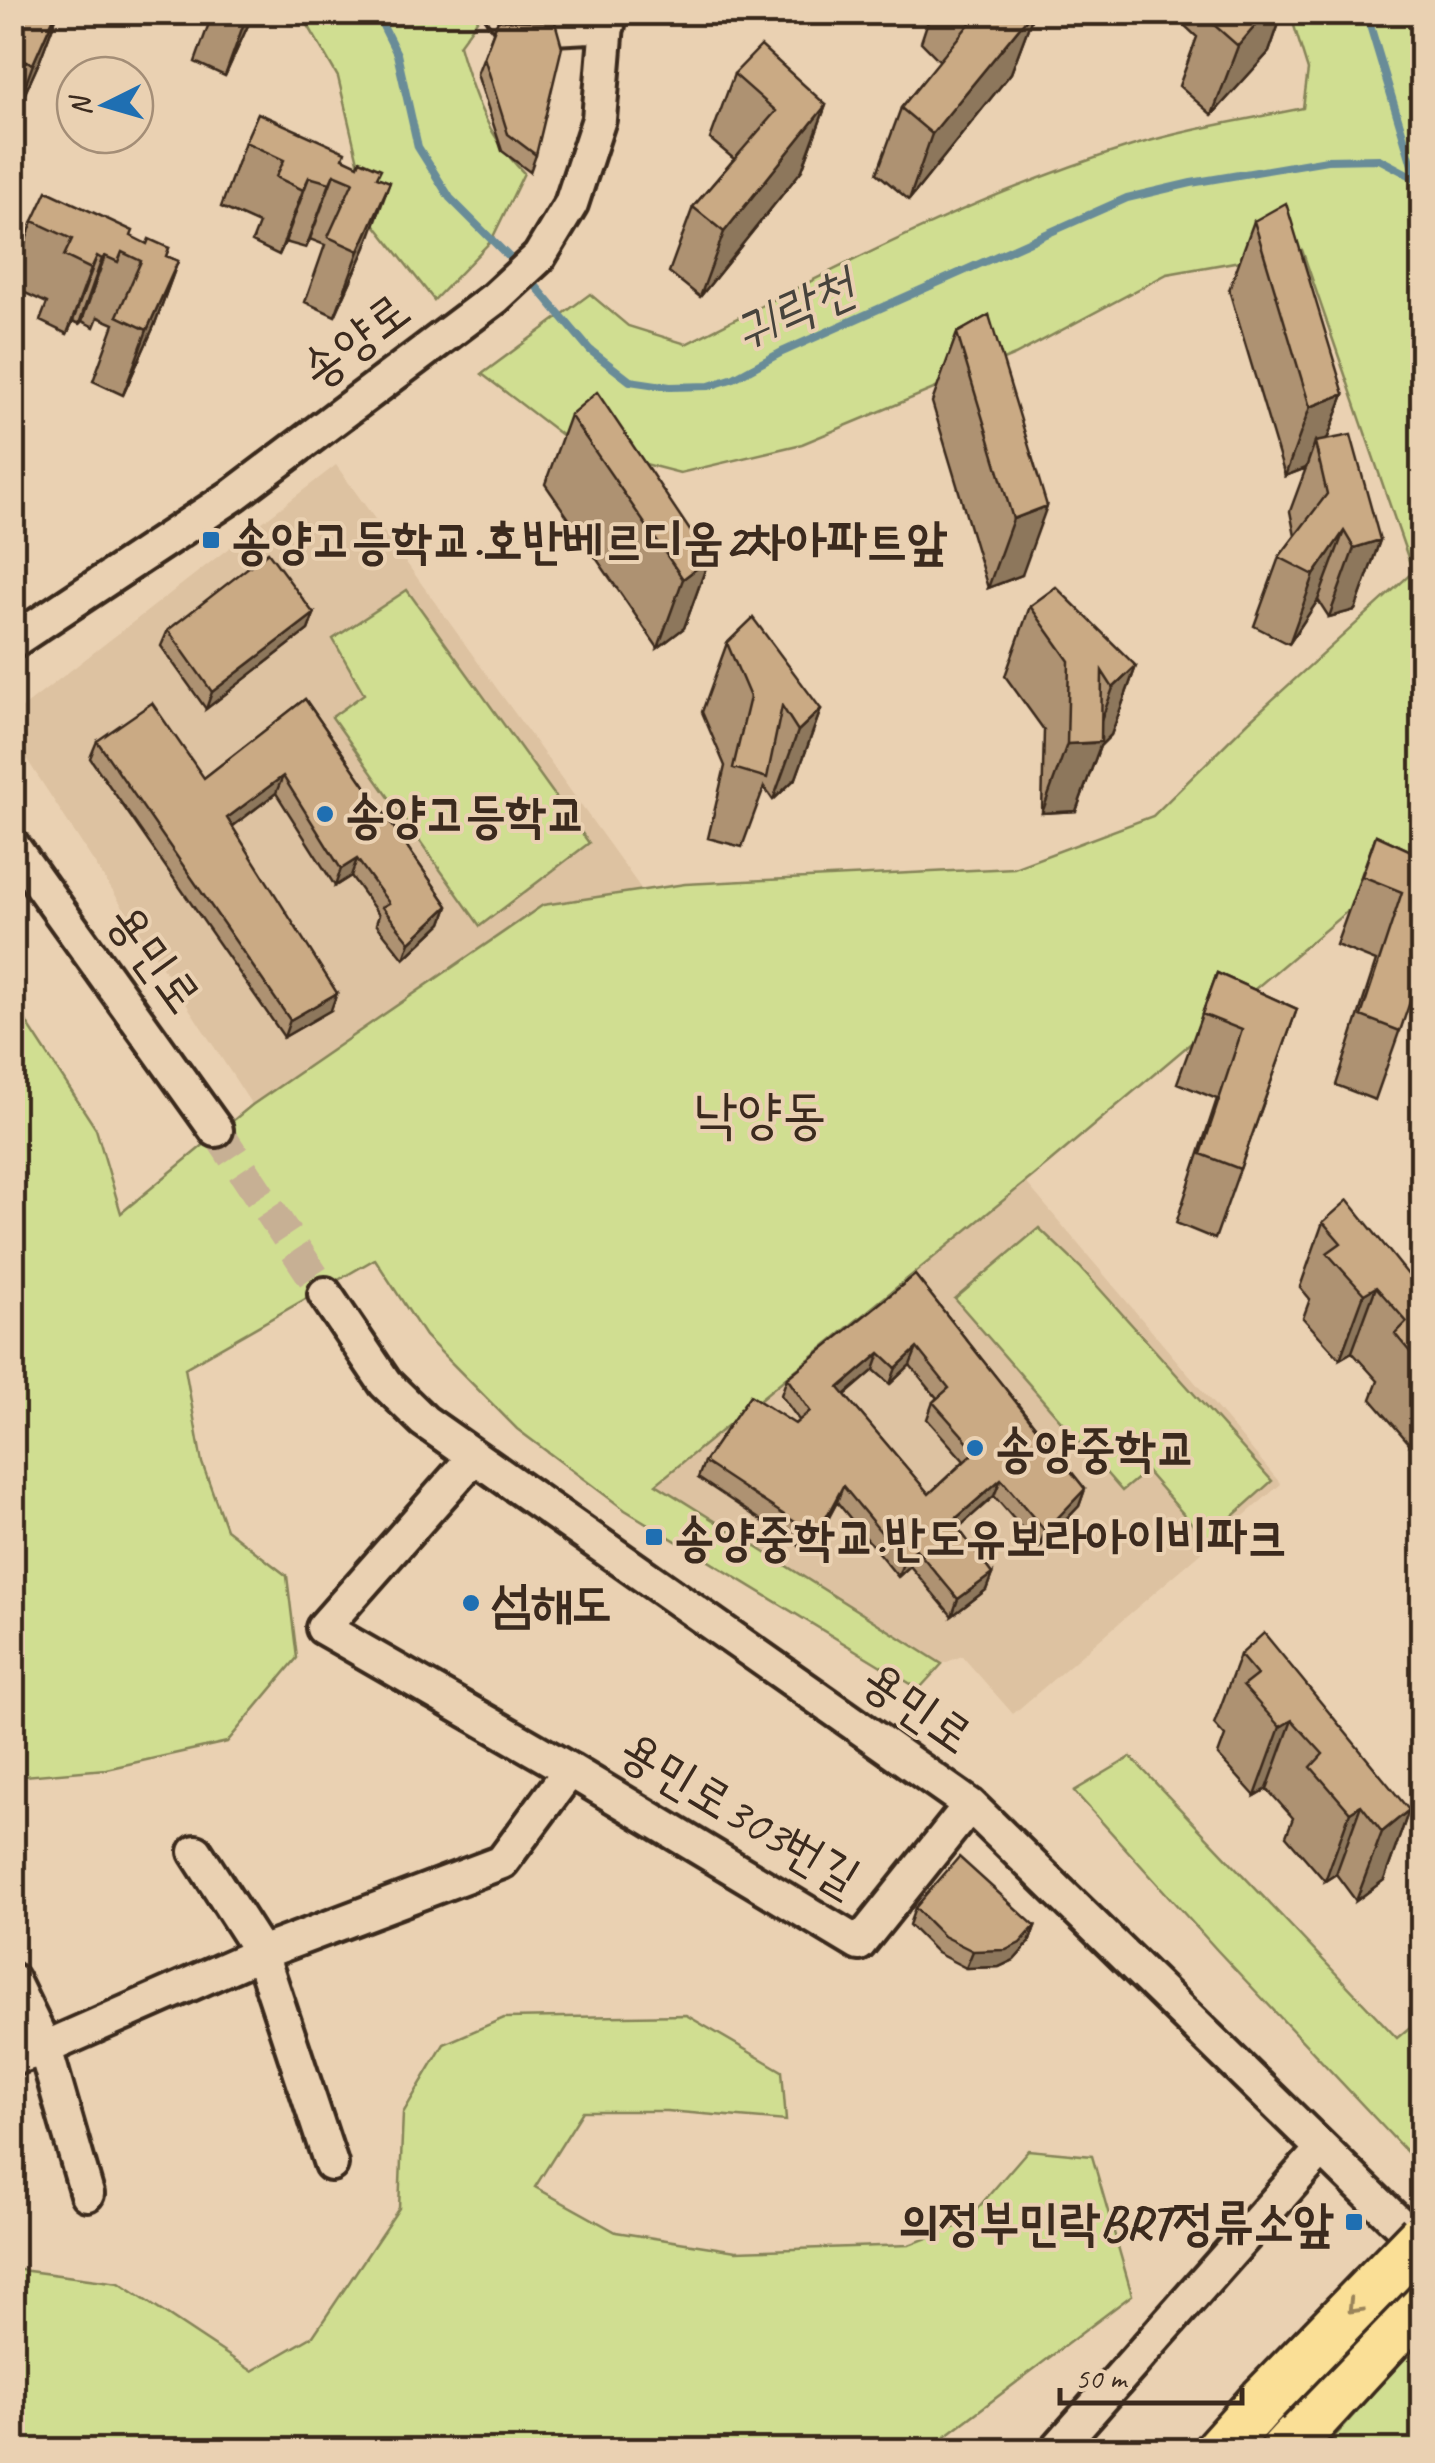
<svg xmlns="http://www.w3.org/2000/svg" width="1435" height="2463" font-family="Caveat,'Poor Story',sans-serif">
<rect width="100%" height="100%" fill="#ead1b2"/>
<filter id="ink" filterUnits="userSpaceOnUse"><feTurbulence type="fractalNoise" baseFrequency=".01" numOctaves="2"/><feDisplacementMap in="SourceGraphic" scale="20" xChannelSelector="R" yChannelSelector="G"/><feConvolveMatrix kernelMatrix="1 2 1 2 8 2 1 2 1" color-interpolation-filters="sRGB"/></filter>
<g filter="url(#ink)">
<path fill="#ddc2a1" d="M336,465L642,890L543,905L252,1105L13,738V715Z
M1024,1180L1281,1484L1013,1714L962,1656L942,1664L919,1689L625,1510Z"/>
<path fill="#d0de91" stroke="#868458" stroke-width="2.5" d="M474,12L478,19L459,45C473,94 487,136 524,173L491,241L434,300L372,221L338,77L301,13Z
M1290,13H1422V848L1049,1163L656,1484L942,1664L919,1689L625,1510L517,1429L425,1336L375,1259L185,1368L202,1463L226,1529L287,1576L297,1658L227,1742L106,1769L13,1777L12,1000L96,1129L121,1213L252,1105L543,905L685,884L1014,868L1153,816L1249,721L1413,572L1302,250L1167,274L1015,355L802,444L680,473L576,446L482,374L590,294L628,326L686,344C831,271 976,194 1132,146C1187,129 1246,120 1303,108L1308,70Z
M407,590L589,843L480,926L332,717L364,694L333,639Z
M1039,1228L1080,1267L1272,1481L1206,1540L1146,1471L1122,1491L955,1299Z
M1131,1757L1397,2038L1422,2017V2162L1419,2165L1217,1950L1074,1791Z
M686,2015L782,2071L786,2121L667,2111H583L535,2187L616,2232L736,2251L909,2245L964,2224L1028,2150L1092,2156L1132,2295L927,2450H13V2269L119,2283L252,2371L313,2336L399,2208L403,2113L444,2044L504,2018Z
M1422,2337V2450H1323Z"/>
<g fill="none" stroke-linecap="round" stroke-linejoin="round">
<path stroke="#698c98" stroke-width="8" d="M376,12L397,54L418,147L450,198L516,264
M1366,12L1422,198
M529,278L590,350L630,381L670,387L709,386L734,378L782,352L1127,198L1191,183L1327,160L1379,159L1417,179"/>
<path stroke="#c7b094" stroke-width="32" stroke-dasharray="32 16" stroke-linecap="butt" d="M216,1130L325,1294"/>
<defs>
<path id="minor" d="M502,12L515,30L608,25
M12,642L235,494L495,298L539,257L571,204L599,119L608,12
M12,845L216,1130
M325,1294L385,1383L424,1421L970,1805L1422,2246
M474,1457L323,1628L570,1770
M196,1852L261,1953L331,2164
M12,1980L45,2048L87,2194
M12,2059L45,2048L261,1953L502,1862L570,1770L859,1944L970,1805
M1056,2450L1322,2149"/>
<path id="highway" d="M1219,2450L1263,2401
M1285,2450L1390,2336L1422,2305"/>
</defs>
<use href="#minor" stroke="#3b2a1e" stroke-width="40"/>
<use href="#highway" stroke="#3b2a1e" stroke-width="55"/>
<use href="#minor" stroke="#ead1b2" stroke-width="32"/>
<use href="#highway" stroke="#fadf96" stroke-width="48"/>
<defs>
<path id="highway-bridge" d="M1263,2401L1422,2237"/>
</defs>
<use href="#highway-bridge" stroke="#3b2a1e" stroke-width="55" stroke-linecap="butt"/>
<use href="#highway-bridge" stroke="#fadf96" stroke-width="48"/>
</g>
<path fill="#ae9272" stroke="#3b2a1e" stroke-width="2.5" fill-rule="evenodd" d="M12,12H58L40,60L12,122Z
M213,12H254L225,76L195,62Z
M931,12H1034L1011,73L909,200L877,173L901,108L940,61L921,42Z
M1170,12H1283L1269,52L1212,115L1179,86L1197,37Z
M498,20L536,155L530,172L502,151L477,74Z
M734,74L826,105L802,170L700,297L669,272L693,207L734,159L710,139Z
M245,142L343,158L378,177L366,247L335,316L305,302L325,245L310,239L306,248L285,242L279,255L252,242L259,224L221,207Z
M33,221L169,248L166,256L178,261L154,326L123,395L93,381L114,324L98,317L94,327L82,321L79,324L73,321L67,334L40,321L47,303L12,287V278Z
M1254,221L1344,394L1327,440L1380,540L1355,610L1329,617L1318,600L1289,644L1254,626L1279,557L1295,536L1290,511L1306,468L1285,476L1229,290Z
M989,315L1022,575L988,588L932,402L957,333Z
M570,415L709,559L684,628L658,648L545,484Z
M1030,606L1136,666L1111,735L1100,746L1076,811L1042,813L1044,730L1005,676Z
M314,614L308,630L206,709L161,646L168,630Z
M727,643L821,709L796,778L773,800L764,787L742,847L708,838L725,766L702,712Z
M305,699L448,906L442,923L404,959L376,924L379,915L351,876L335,886L276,793L232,827L331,1010L284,1037L90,758L97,741L204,778Z
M1376,835L1422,856V967L1375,1100L1336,1085L1376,961L1336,945Z
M1217,973L1297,1009L1215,1239L1176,1223L1217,1099L1177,1083Z
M1323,1222L1422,1292V1439L1421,1437L1410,1444L1371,1399L1378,1381L1352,1352L1340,1359L1303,1318L1310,1299L1300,1287Z
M915,1275L1085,1489L1079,1506L1039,1548L994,1496L958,1528L992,1574L986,1590L952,1616L910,1566L898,1577L837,1502L810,1553L698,1478L704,1462L795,1424L799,1420L781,1395L787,1378ZM910,1365L937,1398L933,1402L927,1419L964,1461L929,1494L845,1395L874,1370L890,1384Z
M1240,1655L1409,1810L1384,1880L1356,1901L1336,1874L1325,1881L1286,1836L1293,1818L1267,1789L1255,1796L1218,1755L1225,1736L1214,1724Z
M915,1908L1035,1926L1029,1943L1014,1960L999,1967L966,1968L937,1953L909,1925Z"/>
<path fill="#8d775c" stroke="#3b2a1e" stroke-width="2.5" d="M56,12H58L40,60L12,122L33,64Z
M248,12H254L225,76Z
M530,12H557L556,14L529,16Z
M1032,12H1034L1011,73L909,200L932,134Z
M1267,12H1283L1269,52L1212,115L1238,46Z
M826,105L802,170L700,297L724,232Z
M334,174L310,239L306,248L330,183Z
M309,177L285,242L279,255L303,190Z
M390,182L366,247L335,316L359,251Z
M97,256L73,321L67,334L91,269Z
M105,256L82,321L79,324L102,259Z
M178,261L154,326L123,395L147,330Z
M1344,394L1319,461L1315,442L1306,468L1285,476L1310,407Z
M1047,506L1022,575L988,588L1013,519Z
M1344,531L1318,600L1289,644L1314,575Z
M1380,540L1355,610L1329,617L1354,548Z
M709,559L684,628L658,648L683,579Z
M314,614L308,630L206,709L212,692Z
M1136,666L1111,735L1100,746L1076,811L1042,813L1067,744L1093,743L1113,688Z
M821,709L796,778L773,800L798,731Z
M283,776L276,793L221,835L227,818Z
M357,859L351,876L335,886L341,869Z
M448,906L442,923L404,959L410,942Z
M337,993L331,1010L284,1037L290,1020Z
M1376,1287L1352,1352L1340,1359L1364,1294Z
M917,1348L910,1365L890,1384L896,1368Z
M880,1353L874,1370L833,1405L839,1388Z
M1422,1410V1433L1421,1437L1410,1444Z
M1001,1479L994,1496L947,1538L953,1521Z
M843,1486L837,1502L810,1553L816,1536Z
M1085,1489L1079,1506L1039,1548L1045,1531Z
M916,1549L910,1566L898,1577L904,1560Z
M992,1574L986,1590L952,1616L958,1599Z
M1292,1720L1267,1789L1255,1796L1280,1727Z
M1361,1805L1336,1874L1325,1881L1350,1812Z
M1409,1810L1384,1880L1356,1901L1382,1832Z
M1035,1926L1029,1943L1014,1960L999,1967L966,1968L973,1951Z"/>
<path fill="#caaa84" stroke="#3b2a1e" stroke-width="2.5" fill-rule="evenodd" d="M20,12H56L33,64L12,54V28Z
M1032,12L932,134L901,108L979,12Z
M1208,12H1267L1238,46L1205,17Z
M498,20L555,22L562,47L536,155L508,134L484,57Z
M761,46L826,105L724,232L693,207L776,111L734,74Z
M258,113L345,152L343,158L358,165L360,160L381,169L377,177L390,182L359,251L328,237L353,182L334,174L330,183L309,177L303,190L276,177L284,160L245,142Z
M47,191L133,231L131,236L147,244L149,239L169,248L166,256L178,261L147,330L117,316L141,261L122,252L118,262L105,256L102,259L97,256L91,269L64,256L72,239L33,221Z
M1286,203L1344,394L1310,407L1254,221Z
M989,315L1047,506L1013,519L957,333Z
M597,392L709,559L683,579L570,415Z
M1351,435L1380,540L1354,548L1344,531L1314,575L1279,557L1327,494L1315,442Z
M268,552L314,614L212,692L168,630Z
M1056,587L1136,666L1113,688L1102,671L1101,742L1067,744L1069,661L1030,606Z
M753,618L821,709L798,731L782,706L767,778L733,768L750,697L727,643Z
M305,699L448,906L410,942L382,907L389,903L357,859L341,869L283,776L227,818L337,993L290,1020L97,741L152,703L204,778Z
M1376,835L1422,856V967L1400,1031L1361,1016L1402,892L1362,876Z
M1217,973L1297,1009L1240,1169L1201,1154L1242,1030L1202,1014Z
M1348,1200L1422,1292V1366L1395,1334L1407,1322L1376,1287L1364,1294L1327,1253L1341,1243L1323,1222Z
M915,1275L1085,1489L1045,1531L1001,1479L953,1521L992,1574L958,1599L916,1549L904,1560L843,1486L816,1536L704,1462L750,1395L795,1424L810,1411L787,1378ZM917,1348L949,1388L933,1402L976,1451L929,1494L839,1388L880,1353L896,1368Z
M1264,1633L1409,1810L1382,1832L1361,1805L1350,1812L1311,1767L1323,1754L1292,1720L1280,1727L1243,1686L1257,1675L1240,1655Z
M959,1857L1035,1926L1020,1943L1006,1950L973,1951L943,1936L915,1908Z"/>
<defs><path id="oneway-chevron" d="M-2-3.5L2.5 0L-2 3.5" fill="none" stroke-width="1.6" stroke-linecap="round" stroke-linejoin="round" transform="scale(2.5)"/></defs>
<use stroke="#9a845a" href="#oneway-chevron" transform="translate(1354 2307) rotate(134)"/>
</g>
<g fill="#1f6fb2" stroke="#ead1b2" stroke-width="4">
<rect x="201" y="530" width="20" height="20" rx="5"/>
<circle cx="325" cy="814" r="10"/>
<circle cx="975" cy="1448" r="10"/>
<rect x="644" y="1527" width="20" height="20" rx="5"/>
<circle cx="471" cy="1603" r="10"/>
<rect x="1344" y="2212" width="20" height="20" rx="5"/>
</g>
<g text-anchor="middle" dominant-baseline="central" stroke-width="8" stroke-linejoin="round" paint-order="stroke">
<g font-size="50" fill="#3b2a1e" stroke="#ead1b2">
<text transform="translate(355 340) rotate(-37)">송양로</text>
<text transform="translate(155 958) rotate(54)">용민로</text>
<text transform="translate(918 1707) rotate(35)">용민로</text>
<text transform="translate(740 1813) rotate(31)">용민로303번길</text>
</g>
<g font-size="50" font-weight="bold" fill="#3b2a1e" stroke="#ead1b2" text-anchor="start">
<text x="231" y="540">송양고등학교.호반베르디움2차아파트앞</text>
<text x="345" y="814">송양고등학교</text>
<text x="995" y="1448">송양중학교</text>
<text x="674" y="1537">송양중학교.반도유보라아이비파크</text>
<text x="491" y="1603">섬해도</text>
<text x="1334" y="2222" text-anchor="end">의정부민락BRT정류소앞</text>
</g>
<g font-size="52" font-style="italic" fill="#46433c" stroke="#ead1b2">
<text transform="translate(794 309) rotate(-24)">귀락천</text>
</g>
<g font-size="55" fill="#3b2a1e" stroke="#ead1b2">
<text x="760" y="1114">낙양동</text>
</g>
</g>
<rect width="1435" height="2463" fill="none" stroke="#ead1b2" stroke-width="50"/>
<rect x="25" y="25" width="1385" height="2413" fill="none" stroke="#3b2a1e" stroke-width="4" filter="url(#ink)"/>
<g transform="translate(105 105) rotate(265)"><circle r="48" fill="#ead1b2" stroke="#a48e77" stroke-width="2.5"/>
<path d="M0-8L18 38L0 25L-18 38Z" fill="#1f6fb2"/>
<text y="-15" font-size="28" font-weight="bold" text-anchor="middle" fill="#3b2a1e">N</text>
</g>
<path d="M1060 2388v15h182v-15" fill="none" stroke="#3b2a1e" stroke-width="5"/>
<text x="1075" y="2388" font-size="30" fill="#3b2a1e" stroke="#ead1b2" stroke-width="8" paint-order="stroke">50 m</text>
</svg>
